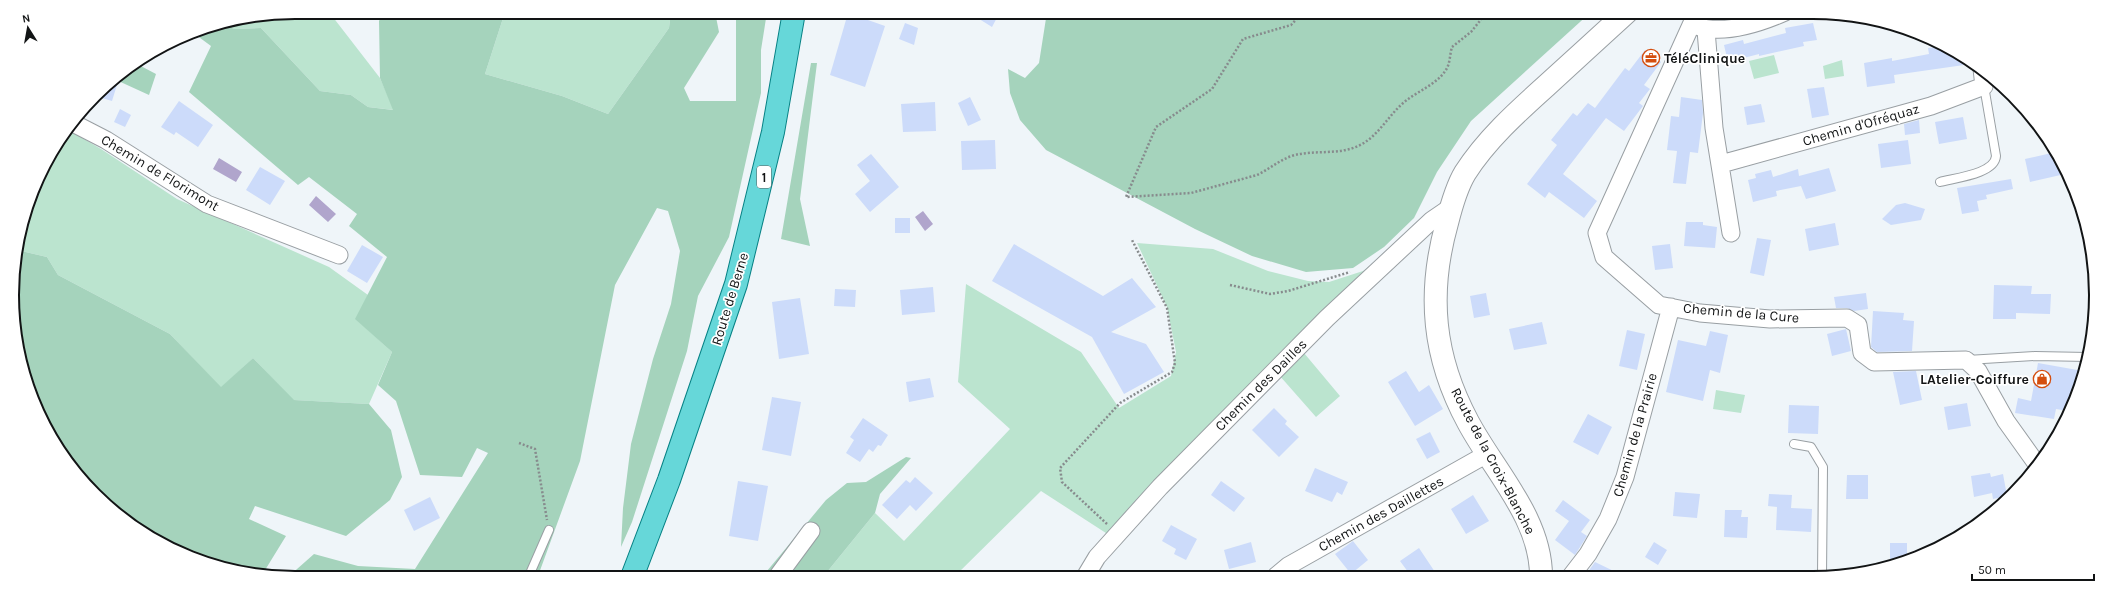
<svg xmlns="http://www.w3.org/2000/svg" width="2108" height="590" font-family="Karla,sans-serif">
<rect width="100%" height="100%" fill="#eff5f9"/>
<path fill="#bbe4cf" d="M295,12H329L380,78L394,110L368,107L351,95L320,91L261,28L233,29L230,20L240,17Z
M505,12H671L669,28L608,114L562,96L485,74Z
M1774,55L1779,73L1754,79L1749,61Z
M1842,60L1844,76L1825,79L1823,66Z
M67,129L101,149L177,199L329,267L368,295L356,319L392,352L369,404L293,400L253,358L221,388L170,334L58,275L47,257L17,250L22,222L41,170Z
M1137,243L1213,249L1268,271L1308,281L1329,282L1363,271L1385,255L1109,535L1041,491L954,577H823L875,513L904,541L1010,429L958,382L966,284L1081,352L1119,408L1171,376L1176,352L1167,307Z
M1304,353L1340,396L1316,417L1279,375Z
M1716,390L1745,395L1741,413L1713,409Z"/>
<path fill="#a5d3bc" d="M383,12H505L485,74L562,96L608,114L669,28L671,12H715L719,32L684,88L690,101H736V12H767L761,50V93L729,237L698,296L687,351L632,522L621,547L623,508L631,444L653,359L671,304L680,251L668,211L657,208L615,285L580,461L538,576L540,578L288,577L314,554L358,566L415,569L488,453L477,448L462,477L420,475L396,401L378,385L392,352L355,319L387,257L349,226L357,214L309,177L298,185L189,92L211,46L192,32L230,20L233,29L261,28L320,91L351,95L368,107L393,110L380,78L379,21Z
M1047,12H1591L1471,121L1437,172L1414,218L1384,247L1353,268L1306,272L1252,256L1195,229L1046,150L1020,120L1010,93L1008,69L1025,78L1039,63Z
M811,63H817L800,199L810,246L781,239Z
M137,64L156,74L149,95L114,79Z
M17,250L47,257L58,275L170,334L221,387L253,358L294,400L369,404L391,430L402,477L390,500L346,536L255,506L249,519L286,536L262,575L240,573L187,557L138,530L70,467L41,420L22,368L13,276Z
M906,457L911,458L880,494L875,513L823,577H762L826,500L847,483L866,482Z"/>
<path fill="#b0a5cc" d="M219,158L242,172L236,182L213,169Z
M316,196L336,214L328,222L309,205Z
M923,211L933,224L925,231L915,217Z"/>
<path fill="#ccdbfa" d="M968,12H1000L992,27Z
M848,13L885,26L865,87L830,75Z
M905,23L918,28L914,45L899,39Z
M1813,23L1817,40L1803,42L1804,46L1759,56V54L1728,62L1724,45L1743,40L1744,44L1786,33L1785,28Z
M1944,46L1962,55L1964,65L1894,75L1895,83L1867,87L1864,63L1892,58V61L1929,54L1928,48Z
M1645,50L1661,62L1644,85L1650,89L1639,103L1643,106L1624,131L1606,118L1563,174L1597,201L1584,218L1549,192L1545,198L1527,184L1557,145L1551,140L1573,113L1577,116L1588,103L1595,108L1625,68L1629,71Z
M120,75L112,101L95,96L108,82Z
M1824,87L1829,115L1812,118L1807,89Z
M970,97L981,120L968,126L958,103Z
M1681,97L1702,100L1703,113L1698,153L1690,152L1686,184L1673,183L1677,151L1667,150L1671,116L1679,117Z
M179,101L213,125L198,147L176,132L174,135L161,127Z
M935,102L936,131L903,132L901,104Z
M1761,104L1765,122L1747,125L1744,107Z
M120,109L131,115L125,127L114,122Z
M1963,117L1967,139L1939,144L1935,122Z
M1919,120L1920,133L1905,135L1904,124Z
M995,140L996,169L962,170L961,141Z
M1908,140L1911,164L1881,168L1878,144Z
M2056,152L2064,167L2065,174L2030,182L2025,159Z
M871,154L899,187L870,212L855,194L870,181L857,165Z
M260,167L285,181L270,205L246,190Z
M1829,168L1836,191L1806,199L1801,186L1776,191L1777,196L1753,202L1748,180L1756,178L1755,174L1771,170L1773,177L1798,169L1799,176Z
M2011,179L2013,189L1986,195L1987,199L1977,201L1979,211L1962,214L1957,188Z
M1905,203L1925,209L1921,220L1891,225L1882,219L1896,205Z
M895,218H910V233H895Z
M1686,222H1703V225L1717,227L1715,248L1684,246Z
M1835,223L1839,245L1809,251L1805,229Z
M1757,238L1771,240L1764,276L1750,273Z
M1014,244L1103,296L1132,278L1156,307L1111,332L1146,344L1164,372L1124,394L1092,337L992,281Z
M1670,244L1673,268L1655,270L1652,246Z
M362,245L383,257L367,283L347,271Z
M1994,285L2032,286L2031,294H2051L2050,314L2016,313V319H1993Z
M933,287L935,312L902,315L900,290Z
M835,289L856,290L855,307L834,306Z
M1486,293L1490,315L1474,318L1470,296Z
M1866,293L1868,309L1854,311L1847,308H1836L1834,297Z
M800,298L809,354L779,359L772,302Z
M1873,311L1904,313L1903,320L1914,321L1912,351L1877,352L1871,347Z
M1542,322L1547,344L1514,350L1509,329Z
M1846,329L1851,351L1832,356L1827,334Z
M1627,330L1645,334L1637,370L1619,366Z
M1710,331L1728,335L1720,373L1710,370L1703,401L1666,392L1678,340L1706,346Z
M2038,363L2083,371L2068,411L2056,409L2054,419L2015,413L2018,398L2031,401Z
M1406,371L1419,392L1429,385L1443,409L1415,426L1388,382Z
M1916,371L1922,400L1900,405L1893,372Z
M930,378L934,397L909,402L906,382Z
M772,397L801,402L791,456L762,450Z
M1967,403L1971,426L1948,430L1944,407Z
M1789,405L1819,406L1818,434L1788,433Z
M1274,408L1287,421L1285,424L1299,437L1279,457L1252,430Z
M1588,414L1612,427L1598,455L1573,442Z
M863,418L888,435L881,446L878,445L873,452L869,449L860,462L846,453L854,440L850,437Z
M1430,432L1440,452L1427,459L1416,439Z
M1315,468L1348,482L1342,495L1337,492L1332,502L1305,491Z
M1990,473L1991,477L2003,474L2007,496L1993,499L1992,493L1974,497L1971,476Z
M1847,475H1868V499H1846Z
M915,477L933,493L916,511L910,505L897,519L882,505L906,480L910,483Z
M738,481L768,486L758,541L729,536Z
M1221,481L1245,498L1234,512L1211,495Z
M1675,492L1700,494L1697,518L1673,516Z
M1769,494L1792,495L1791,508L1812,509L1811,532L1776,530L1777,507L1768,506Z
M1473,495L1489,521L1466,534L1451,509Z
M430,497L440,518L414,531L404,510Z
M1563,500L1590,520L1581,532L1587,536L1575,555L1555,540L1569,521L1555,511Z
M1725,510H1742L1741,517H1748L1747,538L1724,537Z
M1171,525L1197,539L1186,560L1174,554L1176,549L1162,541Z
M1353,541L1368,560L1351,574L1335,554Z
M1251,542L1256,562L1229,569L1224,550Z
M1654,542L1667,550L1658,565L1645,557Z
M1890,543H1907V558L1890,559Z
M1419,548L1435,572L1429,576H1411L1400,561Z
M1595,562L1624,576H1585Z"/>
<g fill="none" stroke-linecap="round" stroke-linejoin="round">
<defs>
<path id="lane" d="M1940,182C1954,178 1995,174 1996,156L1984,86
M1967,360L2035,356L2088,357
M1794,444L1811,447L1823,467L1822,576
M528,578L549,530"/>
<path id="street" d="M1697,12L1597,233L1604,257L1659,305L1700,313L1770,319L1847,318L1858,325L1862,353L1874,362L1966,360L1978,371L2006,421L2036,463
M1696,26C1723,35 1760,23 1785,12
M1706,30L1714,128L1731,233
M71,122L106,140L207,204L339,255
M1721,164L1931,106L1984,86L1982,69
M1276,576L1288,566L1487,454
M1571,576L1588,554L1608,519L1625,477L1671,307
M777,577L811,531
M1085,577L1097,557L1160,487L1327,318L1432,220L1451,207"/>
<path id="secondary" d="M1541,576C1541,518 1494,471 1468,422C1433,357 1427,294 1447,223C1451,207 1456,188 1465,173C1486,140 1517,112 1546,86C1573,61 1600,37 1627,12"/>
<path id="primary" d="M632,577L669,480L736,284L773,132L794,12"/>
</defs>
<use href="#lane" stroke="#999fa3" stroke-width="10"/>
<use href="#street" stroke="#999fa3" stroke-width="19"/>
<use href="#secondary" stroke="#999fa3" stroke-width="24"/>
<use href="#primary" stroke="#068184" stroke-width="24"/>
<path stroke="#878b8d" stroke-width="2.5" stroke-dasharray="2 2" stroke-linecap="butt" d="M1303,12L1291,25L1243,39L1212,89L1156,127L1126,197L1191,193L1257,175C1270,169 1280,159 1295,155C1315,150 1339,155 1358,146C1379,137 1389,113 1407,100C1420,90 1439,83 1447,68C1450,63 1450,53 1452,47L1471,32L1487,12
M1230,285L1270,294L1288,291L1350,272
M519,443L535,449L547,520
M1107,524L1062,482L1060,468L1120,403L1172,372L1175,363L1167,308L1132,240"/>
<use href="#lane" stroke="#fff" stroke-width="8"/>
<use href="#street" stroke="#fff" stroke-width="17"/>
<use href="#secondary" stroke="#fff" stroke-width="22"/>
<use href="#primary" stroke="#66d7d9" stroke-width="22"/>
</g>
<defs>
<symbol id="office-ring" viewBox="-11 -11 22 22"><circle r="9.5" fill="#fff" stroke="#d44e0f" stroke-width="1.5"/><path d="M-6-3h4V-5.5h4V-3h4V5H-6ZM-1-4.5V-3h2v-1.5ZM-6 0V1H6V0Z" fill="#d44e0f"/></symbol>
<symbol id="shop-ring" viewBox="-11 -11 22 22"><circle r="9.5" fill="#fff" stroke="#d44e0f" stroke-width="1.5"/><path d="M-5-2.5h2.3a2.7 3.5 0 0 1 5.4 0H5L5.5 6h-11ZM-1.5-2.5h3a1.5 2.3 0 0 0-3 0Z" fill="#d44e0f"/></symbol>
</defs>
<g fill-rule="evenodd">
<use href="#office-ring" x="1641" y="48" width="20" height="20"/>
<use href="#shop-ring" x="2032" y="369" width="20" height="20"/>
</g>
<g text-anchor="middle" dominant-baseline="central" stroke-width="3.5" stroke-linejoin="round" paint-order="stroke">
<rect fill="#fff" stroke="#595a5b" stroke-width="1" x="757" y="166" width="14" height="22" rx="3"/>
<g font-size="13" font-weight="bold" fill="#121415">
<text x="764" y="177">1</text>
</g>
<g font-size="14" font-weight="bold" fill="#121415" stroke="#fff" text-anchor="start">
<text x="1664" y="58">TéléClinique</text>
<text x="2029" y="379" text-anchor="end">LAtelier-Coiffure</text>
</g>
<g font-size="14" fill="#121415" stroke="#fff">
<text transform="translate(1861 125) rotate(-16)">Chemin d'Ofréquaz</text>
<text transform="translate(160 173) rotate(31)">Chemin de Florimont</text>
<text transform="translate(730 299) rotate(-73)">Route de Berne</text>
<text transform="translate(1741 313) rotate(5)">Chemin de la Cure</text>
<text transform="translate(1261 385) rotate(-45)">Chemin des Dailles</text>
<text transform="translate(1635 435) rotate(-74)">Chemin de la Prairie</text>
<text transform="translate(1493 461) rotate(62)">Route de la Croix-Blanche</text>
<text transform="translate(1381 514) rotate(-29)">Chemin des Daillettes</text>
</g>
</g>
<path d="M0 0H2108V590H0ZM295 19H1813A276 276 0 0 1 2089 295V295A276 276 0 0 1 1813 571H295A276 276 0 0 1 19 295V295A276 276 0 0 1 295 19Z" fill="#fff" fill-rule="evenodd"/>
<path fill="none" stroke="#121415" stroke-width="2" d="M295 19H1813A276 276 0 0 1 2089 295V295A276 276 0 0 1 1813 571H295A276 276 0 0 1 19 295V295A276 276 0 0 1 295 19Z"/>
<g transform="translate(28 28) rotate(349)" stroke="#ffffff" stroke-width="3" paint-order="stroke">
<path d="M0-3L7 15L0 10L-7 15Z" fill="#121415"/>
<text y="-6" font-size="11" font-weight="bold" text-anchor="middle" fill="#121415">N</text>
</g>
<path d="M1972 574v6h122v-6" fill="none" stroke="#121415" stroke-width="2"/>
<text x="1978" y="574" font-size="12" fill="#121415" stroke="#ffffff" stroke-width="3" paint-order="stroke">50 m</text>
</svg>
